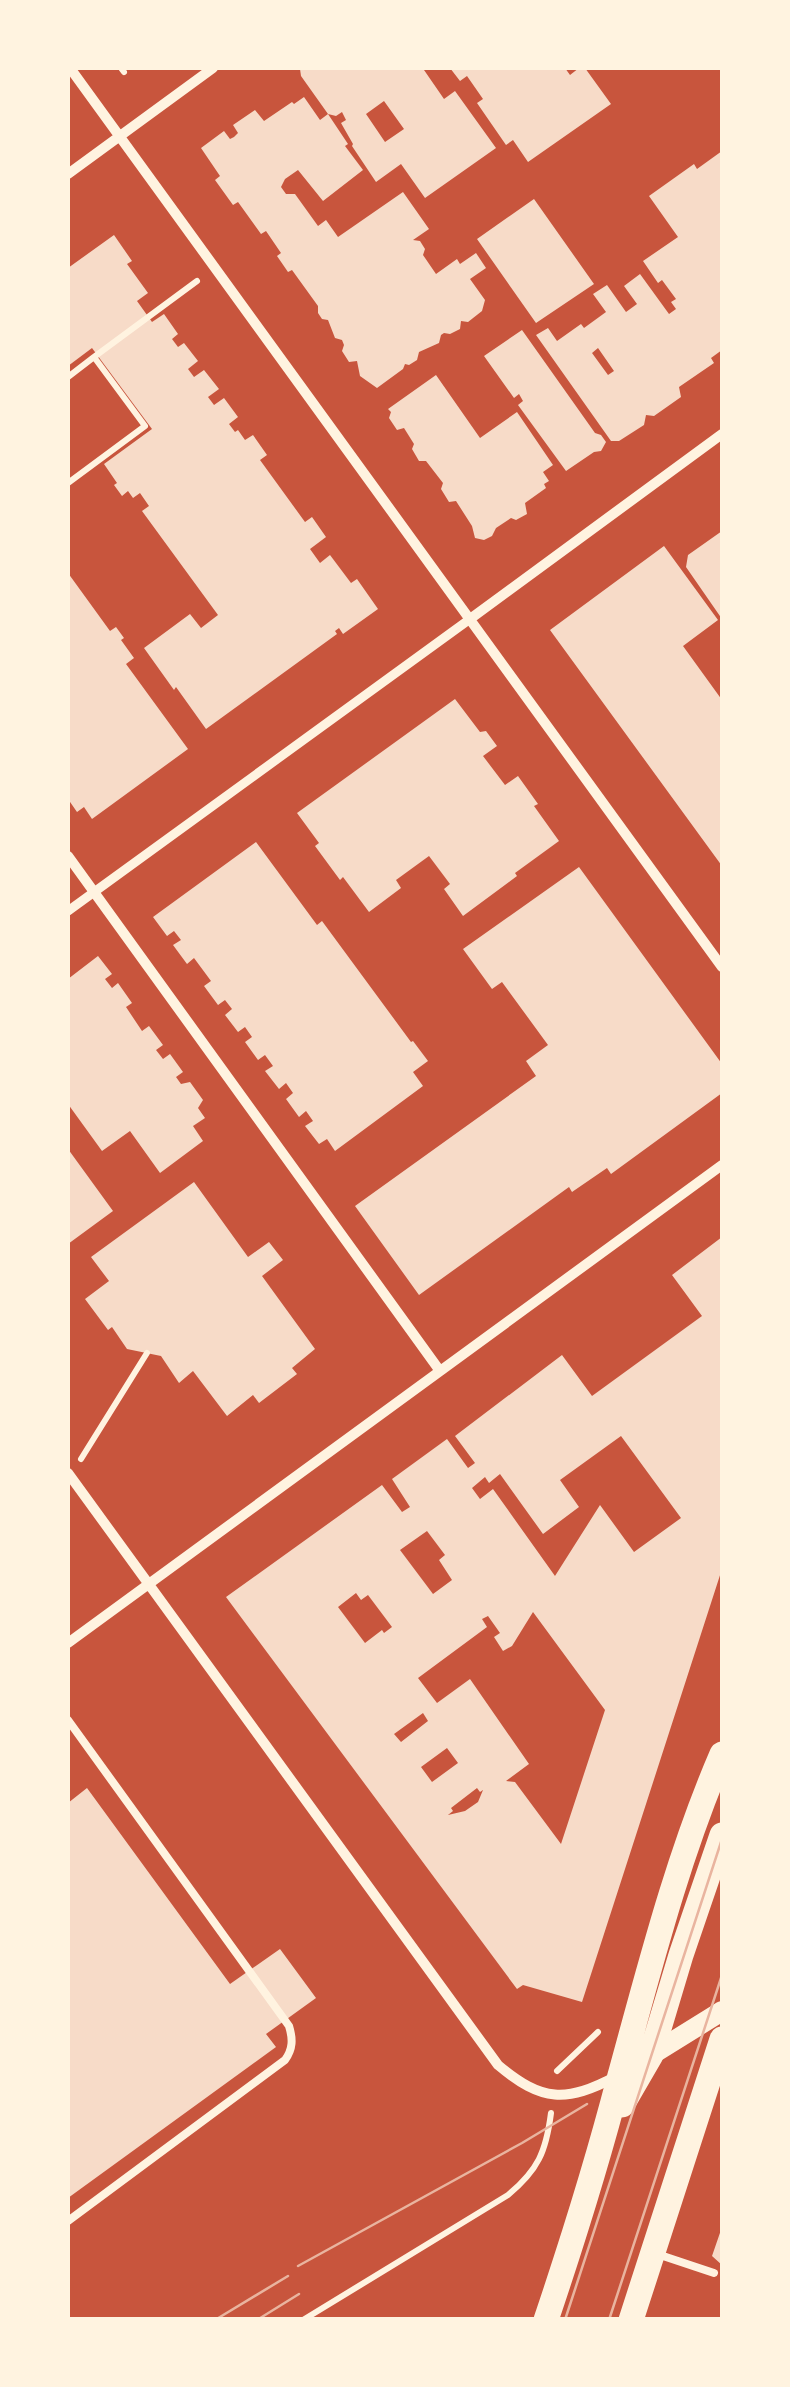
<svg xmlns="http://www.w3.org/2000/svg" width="790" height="2387" font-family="'Golos Text',sans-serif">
<rect width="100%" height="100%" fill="#c8553d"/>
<path fill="#f7dbc8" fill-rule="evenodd" d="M303,68H427L424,70L444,99L455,91L496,148L425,198L401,164L376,182L352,146L353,144L341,123L346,120L342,112L336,116L328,114L301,76L300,69ZM384,101L404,129L385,142L366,114Z
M450,68H565L570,75L579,68H585L611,104L528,162L513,140L506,145L477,103L483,99L467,76L460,81Z
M304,97L320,120L328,114L348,144L345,146L363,170L323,201L298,170L285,179L281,187L286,194H295L318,226L326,220L338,237L403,192L429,229L413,240L420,241L425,249L423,255L436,274L457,259L460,264L476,253L486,268L470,279L485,300L482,311L468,322L461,321L460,329L450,334L444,333L441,335L439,343L419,352L417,360L409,365L405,364L403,369L377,388L360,376L357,361L349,362L342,351L344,345L342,340L335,338L328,320L322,319L318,313V306L292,270L288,272L277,256L281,253L266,231L261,234L238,202L233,205L215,180L220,176L201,148L224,131L230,139L234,137L238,133L233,125L255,110L264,121L292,102L294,104Z
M722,151V350L711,358L714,363L679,387L681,397L654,416L646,415L644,425L619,441H611L536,335L548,328L557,341L581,324L584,328L606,312L593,294L607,285L626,312L637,304L624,286L640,274L669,314L676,309L671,302L676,299L662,280L658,283L643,261L678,237L649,196L694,164L697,169ZM598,348L614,371L608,375L592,353Z
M534,199L594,284L536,323L477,239Z
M114,235L132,261L127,264L148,293L137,301L152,322L164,314L178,334L172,339L178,347L184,343L198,361L188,369L194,377L204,370L219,389L208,397L214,405L224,398L238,417L229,424L235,432L238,430L245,440L253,435L267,455L260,460L305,522L312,517L326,537L310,549L320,563L330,555L351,583L357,579L378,609L343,634L339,628L335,631L337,634L206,729L176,687L174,690L144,648L190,614L201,628L218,615L142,511L149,506L140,493L133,498L128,491L122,496L114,485L117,483L104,464L152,429L92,348L68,366V268Z
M522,330L595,433L601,435L606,442L601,451L594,452L566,471L518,405L523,401L519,394L514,398L484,356Z
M436,375L480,438L517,412L553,465L543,472L549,481L544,484L546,488L525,503L527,514L516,520L511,518L496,528L492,536L484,540L475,538L472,526L456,501L449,502L441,489L443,483L426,461H419L412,449L414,444L404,428L397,430L389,418L391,412L388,409Z
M722,531V619L686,567L688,555Z
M664,546L718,620L683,646L722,700V866L550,630Z
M68,573L110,631L116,627L124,638L121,640L134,658L126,664L188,749L92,819L84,807L77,812L68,799V790L70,788L68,785Z
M455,699L480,732L486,731L497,746L483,756L505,785L518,776L538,804L534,806L559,841L515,873L517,876L463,916L444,889L450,884L429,856L396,880L401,888L369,912L343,877L340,880L315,846L319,843L297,813Z
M256,842L317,925L322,921L411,1042L413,1041L428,1061L413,1072L423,1086L335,1151L327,1139L319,1144L305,1126L313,1121L306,1111L299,1117L286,1099L293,1093L286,1083L279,1089L265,1071L273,1066L265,1055L258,1060L245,1042L252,1037L245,1027L238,1032L225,1015L232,1009L225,1000L218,1005L204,986L211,981L194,958L187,964L173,945L181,940L174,931L167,936L153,917Z
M579,867L722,1064V1093L611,1174L607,1168L572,1192L569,1187L419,1295L355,1206L536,1076L526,1061L548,1045L502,982L492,989L463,949Z
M98,956L112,974L105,979L112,988L118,983L132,1003L126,1007L142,1031L149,1026L163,1045L156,1050L163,1059L170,1054L183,1072L176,1077L181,1084L190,1082L203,1100L198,1108L205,1118L193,1126L203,1141L160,1173L130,1131L102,1151L68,1104V979Z
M68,1149L113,1211L68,1244Z
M194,1182L248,1257L269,1242L283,1260L262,1276L315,1349L292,1368L297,1374L259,1403L253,1395L227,1416L193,1371L179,1383L161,1356L127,1349L112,1327L108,1330L85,1299L109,1281L91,1257Z
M722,1237V1569L582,2002L523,1985L517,1989L226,1597L382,1485L402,1512L410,1507L392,1479L447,1439L468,1468L475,1463L455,1436L562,1355L592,1396L702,1316L672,1275ZM621,1436L681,1518L634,1552L600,1505L555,1576L493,1489L480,1499L472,1488L485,1477L489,1483L500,1474L543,1534L579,1507L560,1480ZM427,1531L445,1555L439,1560L452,1580L433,1594L400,1550ZM356,1593L361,1600L368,1595L392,1627L384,1633L382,1630L365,1643L338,1607ZM533,1612L605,1710L561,1844L515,1782L506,1781L529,1764L470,1679L437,1703L418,1678L487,1627L482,1619L488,1616L500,1633L494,1637L503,1651L512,1646ZM423,1713L428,1721L401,1742L394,1734ZM447,1748L458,1763L432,1782L421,1767ZM477,1788L480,1792L483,1790L478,1802L465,1811L448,1815L453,1811L451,1808Z
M87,1788L230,1984L280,1949L316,1998L266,2034L276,2047L68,2198V1803Z
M722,2227V2265L712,2256Z"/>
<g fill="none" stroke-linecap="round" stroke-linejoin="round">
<path stroke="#fff3e0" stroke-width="6" d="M121,68L124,72
M94,357L197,281
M68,377L94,357L145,426L68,483
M81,1459L147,1353
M557,2071L598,2032
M303,2320L508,2195C538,2170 546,2152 551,2113"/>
<path stroke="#fff3e0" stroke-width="8" d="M68,1720L289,2026C293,2039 293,2049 285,2060L68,2221
M657,2254L714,2273"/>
<path stroke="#fff3e0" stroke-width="9" d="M68,911L470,619"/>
<path stroke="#fff3e0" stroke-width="10" d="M70,68L722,967
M68,174L213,68
M470,619L722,434
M68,856L440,1371
M68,1473L498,2065C542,2102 566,2103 617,2076
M68,1643L722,1165"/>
<path stroke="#fff3e0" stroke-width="20" d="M643,2060L722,2011"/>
<path stroke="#fff3e0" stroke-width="25" d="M622,2105L651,2055L681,1955L722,1835
M546,2320C573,2240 598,2160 619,2079C649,1970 677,1858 722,1754
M631,2320L722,2039"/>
<path stroke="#e9b49f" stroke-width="2.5" d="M298,2266L522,2143L587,2104
M215,2320L288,2276
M257,2320L299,2294
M565,2320L722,1839
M609,2320L722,1975"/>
</g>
<rect width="790" height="2387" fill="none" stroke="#fff3e0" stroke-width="140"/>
</svg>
